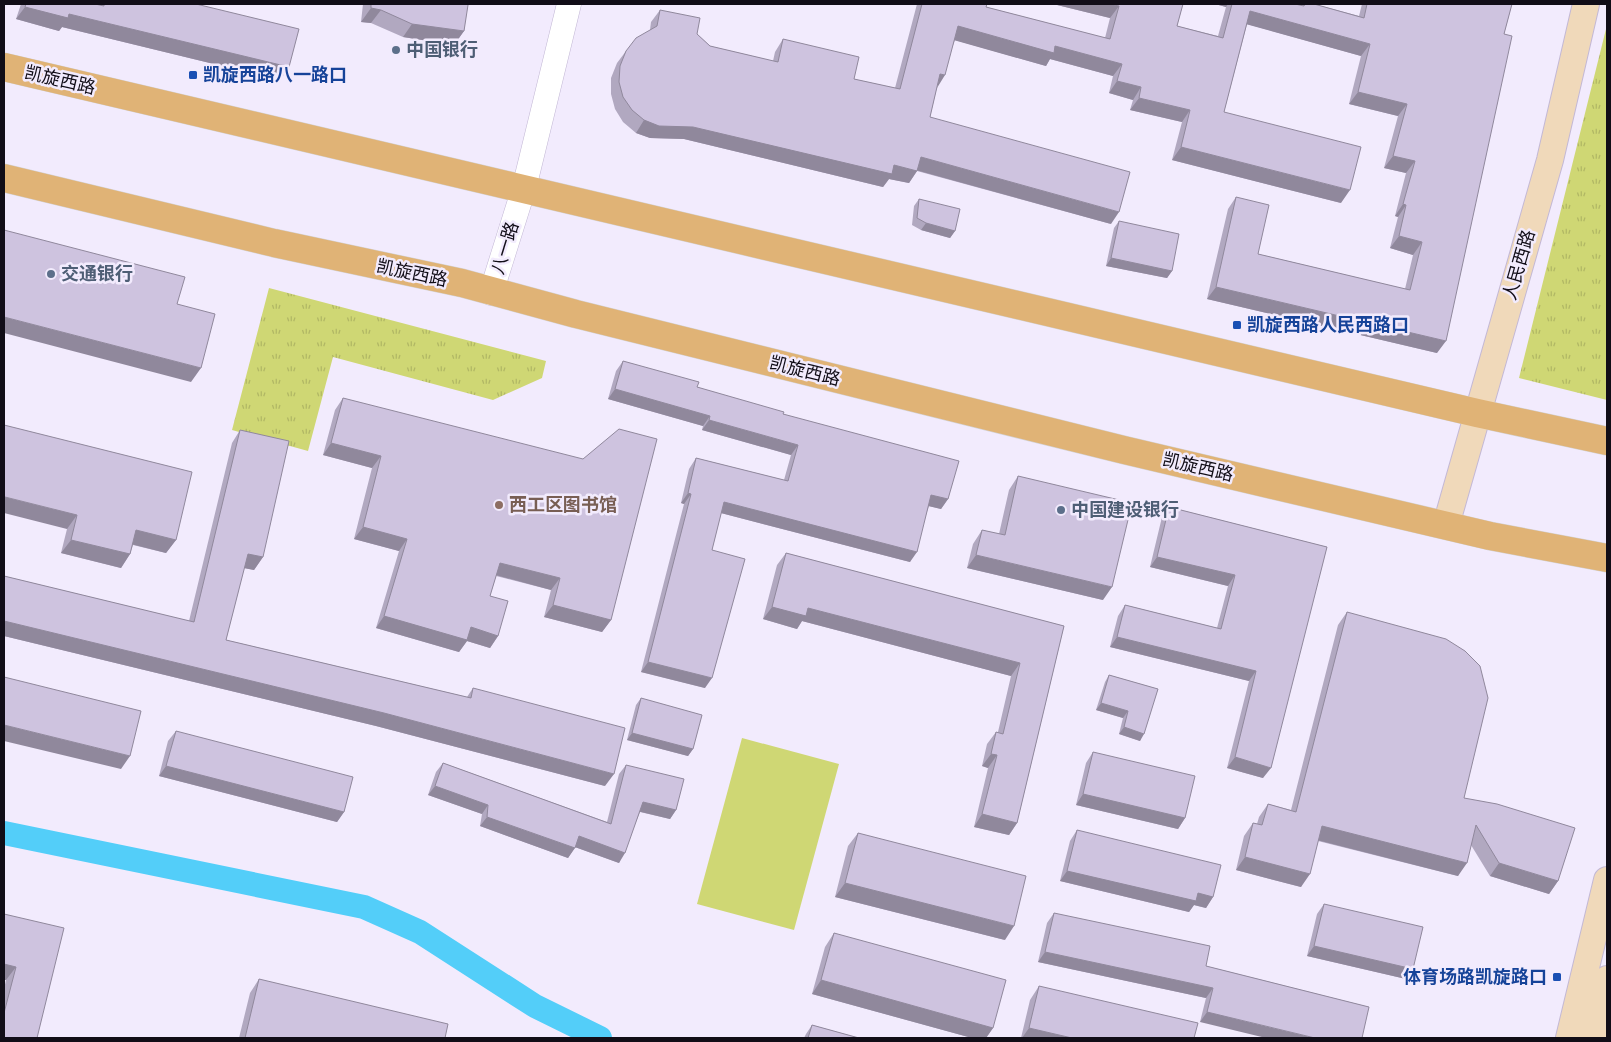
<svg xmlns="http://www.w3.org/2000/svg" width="1611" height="1042" font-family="'Nunito Sans','Noto Sans SC',sans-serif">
<defs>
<pattern id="grass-tufts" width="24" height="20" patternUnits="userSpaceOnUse" patternTransform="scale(1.25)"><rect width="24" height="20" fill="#cfd774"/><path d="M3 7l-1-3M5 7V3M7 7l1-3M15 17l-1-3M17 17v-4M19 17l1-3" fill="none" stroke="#b1b764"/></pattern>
</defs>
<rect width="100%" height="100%" fill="#f2ebfd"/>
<path fill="url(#grass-tufts)" d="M1607,25V400L1519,378Z
M269,288L546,361L542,378L493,400L333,357L308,451L232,430Z"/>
<path fill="#cfd774" d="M742,738L839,764L794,930L697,904Z"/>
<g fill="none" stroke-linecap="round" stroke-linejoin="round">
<path stroke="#53cef9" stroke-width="24" d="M4,833L364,907L420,932L535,1006L600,1038"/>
<defs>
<path id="tertiary" d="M491,293L524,188L569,4"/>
<path id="secondary" d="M1446,525L1550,160L1586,4
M1569,1038L1607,880
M1593,1038L1607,979"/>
<path id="primary" d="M4,67L1477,413L1607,441
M4,178L274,243L462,283L576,314L1124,450L1490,536L1607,558"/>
</defs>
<use href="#tertiary" stroke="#c3b8d5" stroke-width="25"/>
<use href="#secondary" stroke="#c3b8d5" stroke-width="28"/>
<use href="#primary" stroke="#d4d3d5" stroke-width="29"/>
<use href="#tertiary" stroke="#fff" stroke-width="24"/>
<use href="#secondary" stroke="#f0d9ba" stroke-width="26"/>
<use href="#primary" stroke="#e0b376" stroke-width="28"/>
</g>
<path fill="#b1a8c0" d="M21,4H95L98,5V4H196L289,67L280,80L62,27L59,31L16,19Z
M363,4H467L464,31L454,45L403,37L371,23L361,22Z
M917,4H987L986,7L1105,38L1110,18L1053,4H1183L1177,26L1218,36L1226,7L1215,4H1295L1302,6L1304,4H1314L1359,16L1362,4H1512L1504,34L1437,353L1207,299L1228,209L1236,197L1258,254L1405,289L1413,255L1390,248L1398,217L1395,216L1406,173L1384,168L1398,116L1349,104L1361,56L1247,24L1224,112L1341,203L1172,160L1182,122L1130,110L1133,100L1109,93L1113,76L1050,59L1046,66L955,40L937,87L930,117L1111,224L917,171L909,183L889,179L883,187L684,139L650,138L636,133L623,122L615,109L611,94V78L617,63L626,51L650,30L651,22L660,10L697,34L710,46L773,61L775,52L783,39L854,79L895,88Z
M919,199L955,231L950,238L921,230L912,225L914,206Z
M1119,221L1172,271L1167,278L1106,266L1114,228Z
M623,361L697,387L783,414L948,499L941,509L929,506L910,562L721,513L712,550L705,688L641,672L684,504L681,503L689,469L696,458L784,480L791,455L702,430L703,426L608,399L616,371Z
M343,398L611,620L602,632L544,617L551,590L496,576L490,596L498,636L490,648L467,641L459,652L376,628L399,551L354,539L372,468L323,455L335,410Z
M4,425L176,540L166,553L133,545L130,554L121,568L61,553L67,529Z
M240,430L263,557L254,570L244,568L226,640L467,697L473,688L605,786L376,726L4,636V576L189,621L232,443Z
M1018,476L1103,600L967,568L973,544L982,530L999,534L1009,490Z
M1169,507L1327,547L1263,778L1227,768L1249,681L1110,647L1118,616L1125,605L1217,628L1228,586L1150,567L1162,517Z
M786,553L1064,626L1017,823L1009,835L974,827L988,768L982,766L987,744L996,732H998L1011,676L802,621L797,629L763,619L777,565Z
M1347,612L1464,798L1558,881L1549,894L1490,876L1471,845L1458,876L1318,841L1301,887L1236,870L1244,836L1253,823L1257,824L1259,817L1268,804L1291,810L1338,625Z
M1109,675L1158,689L1140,741L1119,734L1123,718L1096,710L1105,682Z
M641,698L693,749L688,756L627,740L636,705Z
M176,731L344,812L337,822L159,776L168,741Z
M1093,752L1185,818L1178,829L1076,805L1086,763Z
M443,763L607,822L619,774L626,765L676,810L670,819L640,812L619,863L575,847L568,858L480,826L482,814L428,795L436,772Z
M1077,830L1213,897L1206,908L1194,905L1189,912L1060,881L1070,841Z
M858,833L1005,940L835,897L848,846Z
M1324,904L1413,969L1406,979L1307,956L1317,914Z
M1054,913L1206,966L1369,1007L1200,1022L1206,998L1038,962L1047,923Z
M4,914L37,1038H4V989L6,980Z
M834,933L993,1028L986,1038H972L812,994L825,947Z
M259,979L445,1038H239L250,993Z
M1039,986L1194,1038H1021L1030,1000Z
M812,1025L859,1038H804L806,1034Z"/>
<path fill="#90889c" d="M1053,4H1109L1119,6L1110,18Z
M1215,4H1228L1226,7Z
M25,7L69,14L289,67L280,80L62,27L59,31L16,19Z
M371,8L381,10L371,23L361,22Z
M1250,11L1370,44L1361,56L1242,23Z
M412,24L464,31L454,45L403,37Z
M958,26L1055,46L1122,64L1113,76L1050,59L1046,66L950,39Z
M940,74L945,75L937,88Z
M1117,81L1141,87L1133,100L1109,93Z
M1358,92L1407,104L1398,116L1349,104Z
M1139,98L1190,110L1182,122L1130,110Z
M644,120L693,127L894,165L917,171L909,183L889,179L883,187L684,139L650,138L636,133Z
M1181,147L1350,190L1341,203L1172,160Z
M1393,156L1415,161L1406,173L1384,168Z
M921,157L1119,212L1111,224L912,169Z
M1403,204L1406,205L1398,217L1395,216Z
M926,223L955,231L950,238L921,230Z
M1399,236L1422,242L1413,255L1390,248Z
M1111,258L1172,271L1167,278L1106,266Z
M1216,287L1446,341L1437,353L1207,299Z
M4,317L201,368L191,382L4,333Z
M615,389L710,416L703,426L608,399Z
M709,420L798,445L791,455L702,430Z
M331,443L381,456L372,468L323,455Z
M688,493L691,494L684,504L681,503Z
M931,495L948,499L941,509L924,505Z
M5,497L77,515L67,529L4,513V500Z
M724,502L917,552L910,562L717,512Z
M363,527L407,539L399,551L354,539Z
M136,530L176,540L166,553L127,543Z
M71,540L130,554L121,568L61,553Z
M248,554L263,557L254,570L239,567Z
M976,555L1112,587L1103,600L967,568Z
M1157,557L1235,575L1228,586L1150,567Z
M500,563L560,578L551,590L492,574Z
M553,605L611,620L602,632L544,617Z
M772,607L808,608L1020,663L1011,676L802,621L797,629L763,619Z
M384,616L471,627L498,636L490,648L467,641L459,652L376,628Z
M4,621L384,713L614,774L605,786L376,726L4,636Z
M1117,637L1256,671L1249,681L1110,647Z
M648,662L712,678L705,688L641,672Z
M1101,703L1128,711L1123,718L1096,710Z
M4,725L130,756L121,769L4,741Z
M1124,727L1144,734L1140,741L1119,734Z
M632,733L693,749L688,756L627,740Z
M991,754L997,755L988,768L982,766Z
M1235,757L1271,768L1263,778L1227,768Z
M166,766L344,812L337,822L159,776Z
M435,786L488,805L482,814L428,795Z
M1083,794L1185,818L1178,829L1076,805Z
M643,802L676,810L670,819L637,811Z
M982,814L1017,823L1009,835L974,827Z
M487,817L575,848L568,858L480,826Z
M1322,826L1467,863L1458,876L1313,839Z
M579,836L625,853L619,863L572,846Z
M1245,857L1310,874L1301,887L1236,870Z
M1499,863L1558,881L1549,894L1490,876Z
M1067,871L1198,893L1213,897L1206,908L1194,905L1189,912L1060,881Z
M845,883L1014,926L1005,940L835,897Z
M1314,946L1413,969L1406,979L1307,956Z
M1045,952L1213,988L1206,998L1038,962Z
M4,964L16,967L6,980H4Z
M821,980L993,1028L986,1038H972L812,994Z
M1207,1012L1315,1038H1266L1200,1022Z
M1029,1028L1072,1038H1022Z"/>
<path fill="#cec3df" stroke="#90889c" d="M26,4H95L104,6V4H196L299,29L289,67L69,14L68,18L25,7Z
M371,4H467L468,5L464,31L412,24L381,10L371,8Z
M922,4H987L986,7L1110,39L1119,6L1109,4H1183L1177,26L1223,38L1232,4H1295L1304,6L1305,4H1314L1364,18L1367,4H1512L1504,34L1512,36L1446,341L1216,287L1236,197L1269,205L1258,254L1410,290L1422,242L1399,236L1406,205L1403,204L1415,161L1393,156L1407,104L1358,92L1370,44L1250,11L1224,112L1361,147L1350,190L1181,147L1190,110L1139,98L1141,87L1117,81L1122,64L1055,46L1054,53L958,26L945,75L940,74L930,117L1130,172L1119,212L921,157L917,171L894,165L892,174L693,127L659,126L644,120L632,110L623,97L619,82L620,66L626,51L636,38L657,26L660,10L700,18L697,34L710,46L778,62L783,39L859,57L854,79L900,89Z
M919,199L960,209L955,231L926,223L917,218Z
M1119,221L1179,234L1172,271L1111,258Z
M4,230L185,277L177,304L215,314L201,368L4,317Z
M623,361L699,382L697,387L784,412L783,414L959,461L948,499L931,495L917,552L724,502L712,550L745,559L712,678L648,662L691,494L688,493L696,458L788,481L798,445L709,420L710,416L615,389Z
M343,398L583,459L619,429L657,439L611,620L553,605L560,578L500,563L490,596L508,601L498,636L471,627L467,640L384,616L407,539L363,527L381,456L331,443Z
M4,425L192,472L176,540L136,530L130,554L71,540L77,515L5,497L4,504Z
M240,430L289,441L263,557L248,554L226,640L471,698L473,688L625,728L614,774L384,713L4,621V576L194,622Z
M1018,476L1132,503L1112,587L976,555L982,530L1005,535Z
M1169,507L1327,547L1271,768L1235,757L1256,671L1117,637L1125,605L1221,629L1235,575L1157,557Z
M786,553L1064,626L1017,823L982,814L997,755L991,754L996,732L1003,734L1020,663L808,608L806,616L772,607Z
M1347,612L1446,639L1465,651L1480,666L1488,698L1464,798L1497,804L1575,828L1558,881L1499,863L1476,825L1467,863L1322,826L1310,874L1245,857L1253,823L1262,825L1268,804L1296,812Z
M1109,675L1158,689L1144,734L1124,727L1128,711L1101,703Z
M4,677L141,711L130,756L4,725Z
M641,698L702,715L693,749L632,733Z
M176,731L353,777L344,812L166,766Z
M1093,752L1195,776L1185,818L1083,794Z
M443,763L611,824L626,765L684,779L676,810L643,802L625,853L579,836L575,848L487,817L488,805L435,786Z
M1077,830L1221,865L1213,897L1198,893L1196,901L1067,871Z
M858,833L1026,876L1014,926L845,883Z
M1324,904L1423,927L1413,969L1314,946Z
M1054,913L1210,946L1206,966L1369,1007L1362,1038H1315L1207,1012L1213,988L1045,952Z
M4,914L64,928L37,1038H4V1013L16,967L4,964Z
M834,933L1006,980L993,1028L821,980Z
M259,979L448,1024L445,1038H245Z
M1039,986L1198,1023L1194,1038H1072L1029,1028Z
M812,1025L859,1038H808Z"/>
<g fill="#5c6f8a" stroke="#f2ebfd" stroke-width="2">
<circle cx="396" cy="50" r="5"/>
<circle cx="51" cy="274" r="5"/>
<circle cx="1061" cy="510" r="5"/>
</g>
<g fill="#1a4fb4" stroke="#f2ebfd" stroke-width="2">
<rect x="188" y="70" width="10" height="10" rx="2.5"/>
<rect x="1232" y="320" width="10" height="10" rx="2.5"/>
<rect x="1552" y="972" width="10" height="10" rx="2.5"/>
</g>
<circle fill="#8d6e63" stroke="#f2ebfd" stroke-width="2" cx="499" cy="505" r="5"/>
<g text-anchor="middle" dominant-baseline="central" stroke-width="5" stroke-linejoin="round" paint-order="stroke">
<g font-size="18" font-weight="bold" fill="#4e5e75" stroke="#f2ebfd" text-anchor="start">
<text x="406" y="50">中国银行</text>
<text x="61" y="274">交通银行</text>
<text x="1071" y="510">中国建设银行</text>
</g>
<g font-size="18" font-weight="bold" fill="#164399" stroke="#f2ebfd" text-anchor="start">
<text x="203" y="75">凯旋西路八一路口</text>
<text x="1247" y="325">凯旋西路人民西路口</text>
<text x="1547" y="977" text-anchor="end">体育场路凯旋路口</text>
</g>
<g font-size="18" fill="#110d17" stroke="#f2ebfd">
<text transform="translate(60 80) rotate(13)">凯旋西路</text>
<text transform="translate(505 248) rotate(-73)">八一路</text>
<text transform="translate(1519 265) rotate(-74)">人民西路</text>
<text transform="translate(412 273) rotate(12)">凯旋西路</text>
<text transform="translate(805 371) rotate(14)">凯旋西路</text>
<text transform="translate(1198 467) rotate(13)">凯旋西路</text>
</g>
<g font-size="18" font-weight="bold" fill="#785e54" stroke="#f2ebfd" text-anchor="start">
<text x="509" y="505">西工区图书馆</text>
</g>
</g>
<rect width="1611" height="1042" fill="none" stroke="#110d17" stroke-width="10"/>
</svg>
